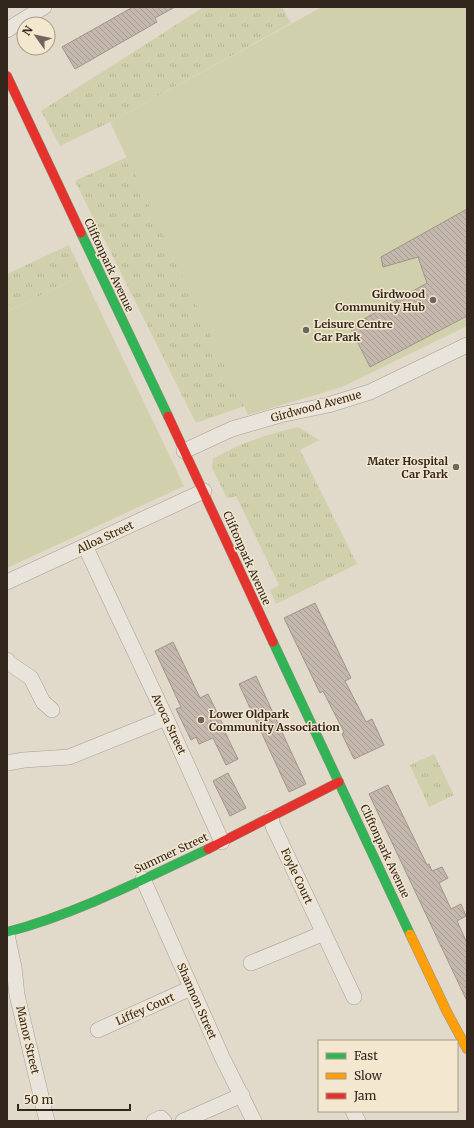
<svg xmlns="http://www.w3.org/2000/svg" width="474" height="1128" font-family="Merriweather,serif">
<defs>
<pattern id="grass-tufts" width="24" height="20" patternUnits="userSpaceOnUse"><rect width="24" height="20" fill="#d1d0ad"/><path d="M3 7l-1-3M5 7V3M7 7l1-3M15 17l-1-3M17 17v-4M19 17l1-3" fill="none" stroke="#b4b294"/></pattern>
<pattern id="building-back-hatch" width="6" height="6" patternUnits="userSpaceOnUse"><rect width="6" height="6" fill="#c4b7ab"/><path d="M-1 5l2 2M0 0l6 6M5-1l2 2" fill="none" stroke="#a99d93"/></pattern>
</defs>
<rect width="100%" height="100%" fill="#e1d9ca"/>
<path fill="url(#grass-tufts)" d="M204,7H282L291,23L110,122L60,146L41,111Z
M142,150L256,402L196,423L75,181Z
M69,245L83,275L7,312V274Z
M298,427L319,440L300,450L357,564L276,604L270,590L279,585L236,496L230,498H227L212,468L213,459C241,442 266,435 298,427Z
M434,754L454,795L429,807L410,765Z"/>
<path fill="#d1d0ad" d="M322,7H467V326L342,387L248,415L110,122Z
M83,275L184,486L7,568V312Z"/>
<path fill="url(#building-back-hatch)" stroke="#a0958a" d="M133,7H175L155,18L157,22L75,69L62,47Z
M467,209V316L370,367L350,327L427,283L418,257L383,267L381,257Z
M315,603L351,678L345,681L366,722L372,719L384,745L354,759L342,734L344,732L323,691L320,693L284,618Z
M173,642L200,698L208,694L226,731L225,732L238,759L226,765L213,738L199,744L196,737L191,740L176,709L181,707L155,651Z
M256,676L306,784L289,792L239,684Z
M228,773L246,808L230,816L213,781Z
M388,785L427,865L429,864L432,871L442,867L448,878L439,883L451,909L461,904L466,916L457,921L467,943V1001L369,794Z"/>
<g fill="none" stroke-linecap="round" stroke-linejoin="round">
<defs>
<path id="street" d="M7,30L44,7
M184,451L232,429L280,415L328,405L370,392L467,345
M85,546L166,718L222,842
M7,582L204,491
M7,660L9,663L31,678L43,702L52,710
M7,763L24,760L69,757L166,718
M271,818L273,826L354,997
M143,879L222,1057L254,1121
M7,935L14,967L17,995L47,1121
M251,963L324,933
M98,1030L191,988
M353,1111L358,1121
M154,1121L161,1118L164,1121
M183,1121L242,1095"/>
<path id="fast" d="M81,233L168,416
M273,642L410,934
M7,932C76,914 144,879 208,849"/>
<path id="slow" d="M410,934L447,1012L467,1049"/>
<path id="jam" d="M7,76L81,233
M168,416L273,642
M208,849L339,782"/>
</defs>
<use href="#street" stroke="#a69e94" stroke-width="16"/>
<use href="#fast" stroke="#958e83" stroke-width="10"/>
<use href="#slow" stroke="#958e83" stroke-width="10"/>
<use href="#jam" stroke="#958e83" stroke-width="10"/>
<use href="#street" stroke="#e9e4db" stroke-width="15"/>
<use href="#fast" stroke="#30b455" stroke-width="9"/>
<use href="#slow" stroke="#ff9f0a" stroke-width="9"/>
<use href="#jam" stroke="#e5322d" stroke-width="9"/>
</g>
<g fill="#70655a" stroke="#f3e7cf" stroke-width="1.5">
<circle cx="433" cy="300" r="4"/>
<circle cx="306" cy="330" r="4"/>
<circle cx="456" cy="467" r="4"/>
<circle cx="201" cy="720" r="4"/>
</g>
<g text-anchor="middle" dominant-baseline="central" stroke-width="3" stroke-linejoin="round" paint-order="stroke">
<g font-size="11" fill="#33261d" stroke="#f3e7cf">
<text transform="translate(109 265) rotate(65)">Cliftonpark Avenue</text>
<text transform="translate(316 406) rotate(-15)">Girdwood Avenue</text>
<text transform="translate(105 537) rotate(-25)">Alloa Street</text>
<text transform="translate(247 558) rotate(66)">Cliftonpark Avenue</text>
<text transform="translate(169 724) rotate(65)">Avoca Street</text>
<text transform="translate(385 851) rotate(65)">Cliftonpark Avenue</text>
<text transform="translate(171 853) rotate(-25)">Summer Street</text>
<text transform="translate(297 876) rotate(65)">Foyle Court</text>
<text transform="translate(197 1001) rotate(66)">Shannon Street</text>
<text transform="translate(145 1009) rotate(-24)">Liffey Court</text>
<text transform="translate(28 1040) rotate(77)">Manor Street</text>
</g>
<g font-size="11" font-weight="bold" fill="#33261d" stroke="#f3e7cf" text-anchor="end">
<text x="425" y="294">Girdwood<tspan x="425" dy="13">Community Hub</tspan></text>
<text x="314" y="324" text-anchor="start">Leisure Centre<tspan x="314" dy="13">Car Park</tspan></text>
<text x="448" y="461">Mater Hospital<tspan x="448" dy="13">Car Park</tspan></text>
<text x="209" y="714" text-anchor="start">Lower Oldpark<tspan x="209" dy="13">Community Association</tspan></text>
</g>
</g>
<rect width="474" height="1128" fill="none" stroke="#33261d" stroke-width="16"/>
<rect x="318" y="1040" width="140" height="72" fill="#f3e7cf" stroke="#a69a88"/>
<rect x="326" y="1053" width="20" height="6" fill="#30b455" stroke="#a69a88"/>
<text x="354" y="1060" font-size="12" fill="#33261d">Fast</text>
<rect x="326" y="1073" width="20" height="6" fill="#ff9f0a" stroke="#a69a88"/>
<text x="354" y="1080" font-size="12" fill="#33261d">Slow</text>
<rect x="326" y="1093" width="20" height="6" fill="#e5322d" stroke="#a69a88"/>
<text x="354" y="1100" font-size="12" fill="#33261d">Jam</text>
<g transform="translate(36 36) rotate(303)"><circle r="19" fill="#f3e7cf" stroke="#a69a88"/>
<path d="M0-3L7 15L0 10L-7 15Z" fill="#70655a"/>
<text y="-6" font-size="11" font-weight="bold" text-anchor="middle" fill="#33261d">N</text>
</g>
<path d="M18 1104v6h112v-6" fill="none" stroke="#33261d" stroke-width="2"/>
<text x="24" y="1104" font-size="12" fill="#33261d" stroke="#f3e7cf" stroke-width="3" paint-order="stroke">50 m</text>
</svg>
